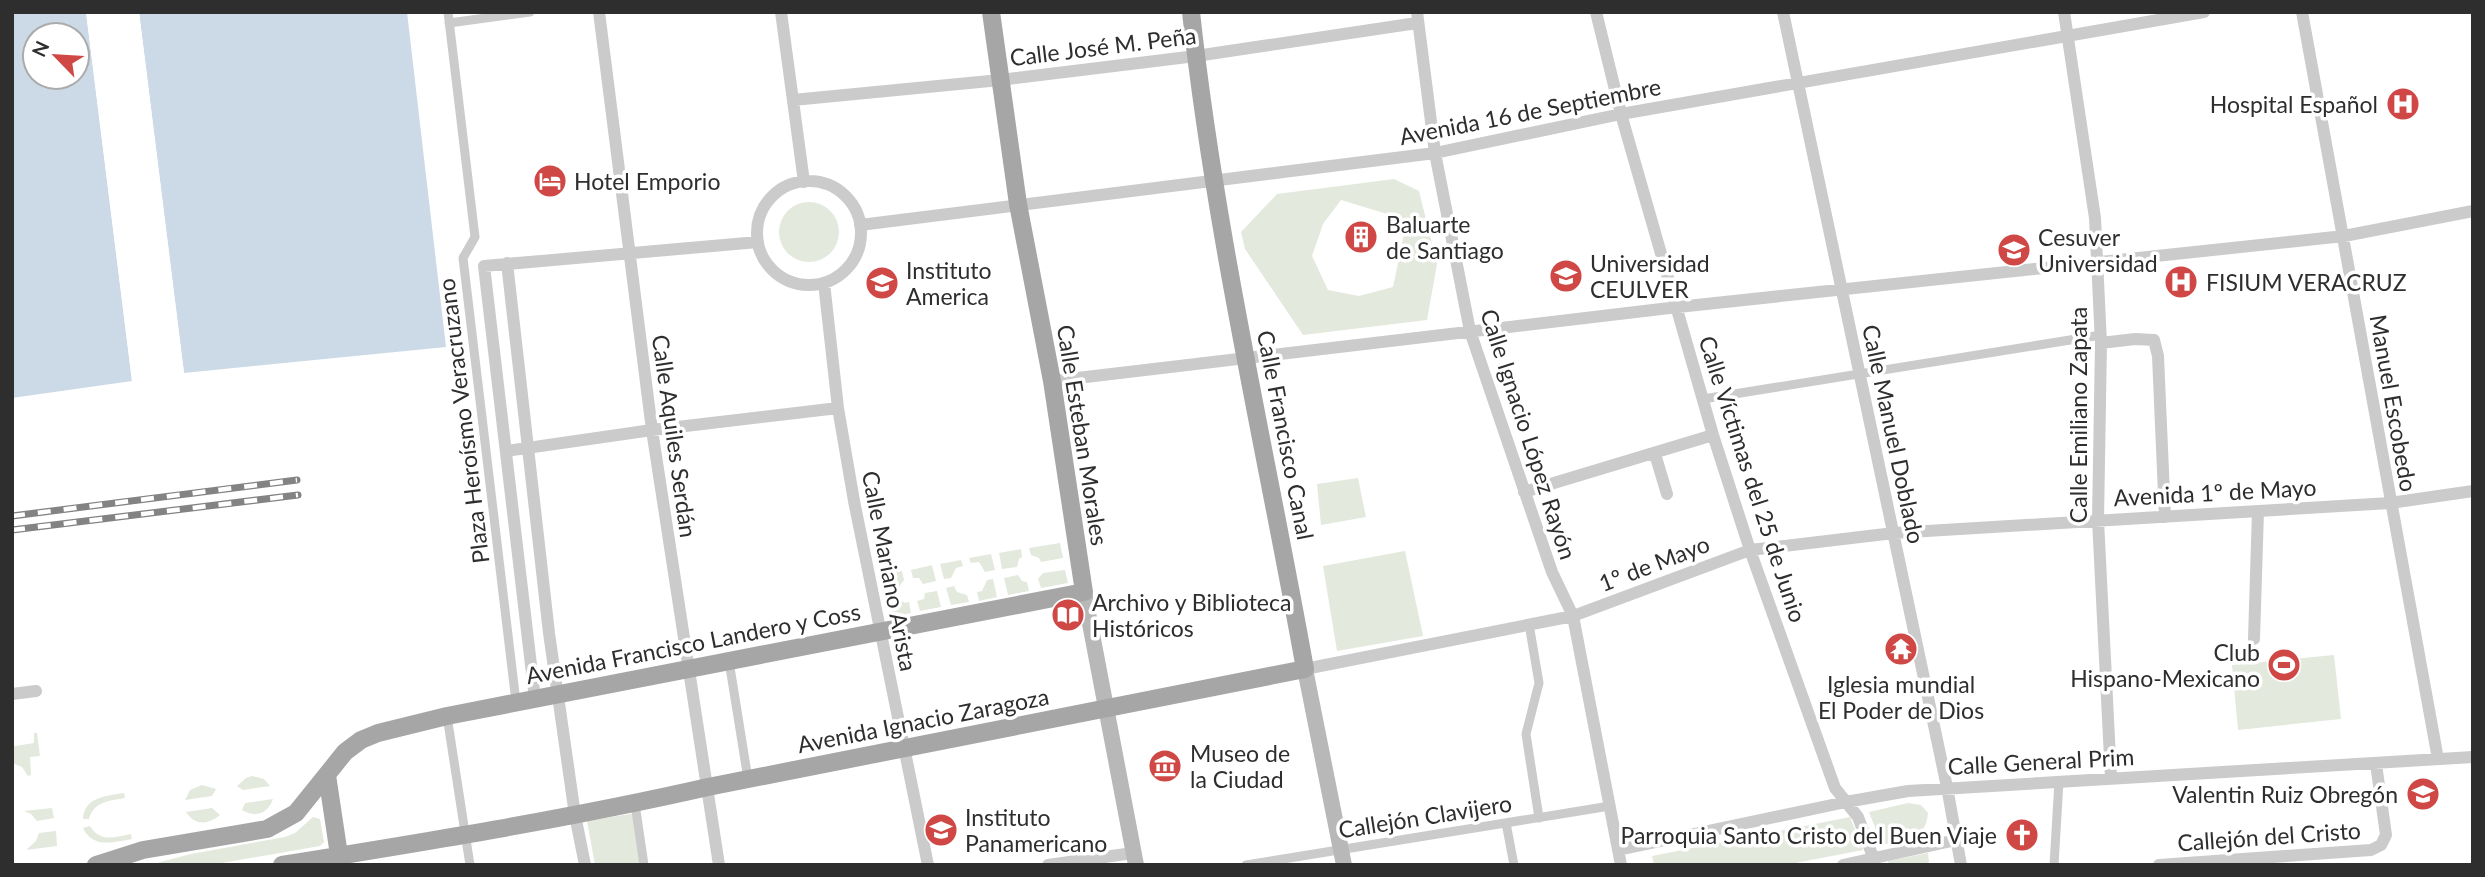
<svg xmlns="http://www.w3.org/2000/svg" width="2485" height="877" font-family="Lato,sans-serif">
<rect width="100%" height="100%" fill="#fff"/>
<path fill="#e3e9dd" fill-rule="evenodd" d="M1394,179L1419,191L1437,264L1427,320L1303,335L1245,249L1241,232L1277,194ZM1341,200L1407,220L1393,287L1359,296L1328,290L1312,256L1323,224Z
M779 232a30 30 0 1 1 60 0a30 30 0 1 1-60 0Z
M1358,478L1366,517L1321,525L1317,484Z
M1060,543L1063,558L1041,562L1039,558L1031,555L1029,548Z
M1021,549L1022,557L1019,559L1017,567L1002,569L999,553Z
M1405,551L1423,636L1337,651L1323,566Z
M991,554L995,570L985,572L979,562L971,563L969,558Z
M961,560L963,566L956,568L951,578L944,579L940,564Z
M932,565L936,581L923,584L919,578H913L911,570Z
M1065,570L1068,583L1041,588L1038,579L1043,573Z
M902,571L904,580L898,588L887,590L883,575Z
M1018,575L1022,581L1027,582L1029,591L1008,595L1004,578Z
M993,579L997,597L979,601L977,592L982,591L987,580Z
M954,586L957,592L967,595L969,602L951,605L946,588Z
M937,591L941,607L920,611L917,601L924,599L925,593Z
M899,598L905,603L909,602L911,613L892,617L889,601Z
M2334,655L2341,719L2238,730L2232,665Z
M34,733H37L40,756L30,757L31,775L28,776L22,767L12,763V749L15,746L34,743Z
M252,776L264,779L270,786L243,790L237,786L246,778Z
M202,785L216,789L212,796L185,800L190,790Z
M124,793L125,798C109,801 94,801 89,819H83C84,797 106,796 124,793Z
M273,799C268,814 255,818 242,810L245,803Z
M1908,803L1921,805L1928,813C1926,841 1904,839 1882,845L1869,812Z
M52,808L54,818L37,821L31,814L24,811Z
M212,808L220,815C208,825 195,826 186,812Z
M636,813L644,865H595L587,821Z
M313,817L320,819L324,842L320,846L210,865H149L191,854L285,837L295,833Z
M1850,817L1863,850L1785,865H1654L1652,856Z
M90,826C100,843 115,837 131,834L132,839C114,842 93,849 83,828Z
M56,831L57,846L26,850L36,841L39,833Z
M1928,853L1929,862L1923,865H1889L1888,861Z"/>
<path fill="#ccdae7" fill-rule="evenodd" d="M12,12H86L132,381L12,398ZM35,35H77V77H35Z
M139,12H407L446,347L184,373Z"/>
<path fill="#fff" d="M86,12H89L135,380L132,381Z
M136,12H139L184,373L180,374Z"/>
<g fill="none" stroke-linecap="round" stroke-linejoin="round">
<path stroke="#cbcbcb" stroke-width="9" d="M448,12L475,237L463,258L516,702
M449,23L530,12
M1703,399L2101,335
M1529,624L1539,683L1526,734L1539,818
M729,661L748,779
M447,716L470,865
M635,804L644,865
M1506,823L1514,865
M1246,865L1610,806
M2054,865L2059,781"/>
<path stroke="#cbcbcb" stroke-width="12" d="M599,12L652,430L719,865
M781,12L804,182
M1417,12L1435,153L1470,331L1552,572L1573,616L1621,865
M1596,12L1621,114L1713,435L1750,550L1835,788L1858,817L1876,865
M1783,12L1947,787L1961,865
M2064,12L2095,218L2101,343L2098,520L2111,778
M2302,12L2438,759
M793,100L1000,80L1196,56L1417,23
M757 233a52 52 0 1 1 104 0a52 52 0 1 1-104 0Z
M860,225L1435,153L1621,114L2204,12
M507,263L549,633L575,815L585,865
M824,283L838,408L854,501L928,865
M2101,343L2135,339L2154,340L2158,356L2165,517
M1052,381L1678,307L2344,236L2473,211
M506,451L652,430L838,408
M1655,454L1667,494
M1524,492L1713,435
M2254,639L2258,511
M1305,669L1573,616L1750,550L1894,533L2390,503L2473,491
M12,694L36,691
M535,699L484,266L758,242
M1618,850L1846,802L1908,791L2473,757
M1048,865L1133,853
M1843,865L1956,840
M2159,865L2371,850L2381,845L2386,835L2376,764"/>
<path stroke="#b8b8b8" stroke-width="16" d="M1084,592L1136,865
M1305,669L1344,865"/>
<path stroke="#a6a6a6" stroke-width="18" d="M327,775L339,855
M96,865L143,850L267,829L296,813L345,752L361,740L378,733L447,716L1084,592L1052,381L1018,204L991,12
M282,865C425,842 567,819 708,787L1305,669C1266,451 1215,233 1191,12"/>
<defs>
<path id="rail" d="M12,516L297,480
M12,530L298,495"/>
</defs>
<use href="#rail" stroke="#838383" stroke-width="7"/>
<use href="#rail" stroke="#fff" stroke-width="4.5" stroke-dasharray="13" stroke-linecap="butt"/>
</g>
<defs>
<symbol id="hospital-disc" viewBox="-11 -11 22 22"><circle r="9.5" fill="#cf4845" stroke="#fff"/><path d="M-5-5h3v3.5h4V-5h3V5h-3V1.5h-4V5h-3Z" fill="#fff"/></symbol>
<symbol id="hotel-disc" viewBox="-11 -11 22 22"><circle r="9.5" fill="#cf4845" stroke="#fff"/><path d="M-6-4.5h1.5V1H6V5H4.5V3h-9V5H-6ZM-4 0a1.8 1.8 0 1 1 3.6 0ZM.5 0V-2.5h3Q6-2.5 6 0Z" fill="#fff"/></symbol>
<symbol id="building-disc" viewBox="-11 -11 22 22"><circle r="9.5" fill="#cf4845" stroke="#fff"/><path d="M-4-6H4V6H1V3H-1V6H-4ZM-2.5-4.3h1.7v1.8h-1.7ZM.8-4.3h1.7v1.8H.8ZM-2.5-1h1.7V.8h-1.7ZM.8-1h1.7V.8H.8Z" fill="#fff"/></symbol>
<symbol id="university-disc" viewBox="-11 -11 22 22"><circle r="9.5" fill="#cf4845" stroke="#fff"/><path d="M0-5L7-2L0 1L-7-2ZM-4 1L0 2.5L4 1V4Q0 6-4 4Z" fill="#fff"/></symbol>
<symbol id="school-disc" viewBox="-11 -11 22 22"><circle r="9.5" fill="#cf4845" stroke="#fff"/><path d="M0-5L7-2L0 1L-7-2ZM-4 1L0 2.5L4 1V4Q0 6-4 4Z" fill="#fff"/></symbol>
<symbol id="library-disc" viewBox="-11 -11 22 22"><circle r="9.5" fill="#cf4845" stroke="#fff"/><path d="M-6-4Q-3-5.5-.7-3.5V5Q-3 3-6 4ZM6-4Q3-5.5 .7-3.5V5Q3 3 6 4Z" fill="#fff"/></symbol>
<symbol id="temple-disc" viewBox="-11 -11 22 22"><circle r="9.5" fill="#cf4845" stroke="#fff"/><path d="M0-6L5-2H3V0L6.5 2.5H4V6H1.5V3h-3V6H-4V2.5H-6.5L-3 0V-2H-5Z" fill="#fff"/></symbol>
<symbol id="stadium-disc" viewBox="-11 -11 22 22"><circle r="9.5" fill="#cf4845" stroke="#fff"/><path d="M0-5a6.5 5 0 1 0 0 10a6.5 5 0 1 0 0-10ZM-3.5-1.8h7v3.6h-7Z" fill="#fff"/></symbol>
<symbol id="museum-disc" viewBox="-11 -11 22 22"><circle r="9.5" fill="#cf4845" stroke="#fff"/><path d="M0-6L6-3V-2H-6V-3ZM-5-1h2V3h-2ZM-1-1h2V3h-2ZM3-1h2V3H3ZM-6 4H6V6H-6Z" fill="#fff"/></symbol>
<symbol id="church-disc" viewBox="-11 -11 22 22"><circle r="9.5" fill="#cf4845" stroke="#fff"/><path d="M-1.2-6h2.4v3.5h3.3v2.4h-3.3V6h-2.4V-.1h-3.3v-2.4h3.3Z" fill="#fff"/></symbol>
</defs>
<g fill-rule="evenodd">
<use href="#hospital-disc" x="2384" y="85" width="38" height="38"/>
<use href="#hotel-disc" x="531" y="162" width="38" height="38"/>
<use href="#building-disc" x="1342" y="218" width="38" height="38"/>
<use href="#university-disc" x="1995" y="231" width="38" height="38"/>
<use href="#university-disc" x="1547" y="257" width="38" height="38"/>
<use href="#hospital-disc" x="2162" y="263" width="38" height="38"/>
<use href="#school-disc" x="863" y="264" width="38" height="38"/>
<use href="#library-disc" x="1049" y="596" width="38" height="38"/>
<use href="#temple-disc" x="1882" y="630" width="38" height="38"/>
<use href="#stadium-disc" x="2265" y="646" width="38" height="38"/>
<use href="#museum-disc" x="1146" y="747" width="38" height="38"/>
<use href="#school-disc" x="2404" y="775" width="38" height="38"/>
<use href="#school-disc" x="922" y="811" width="38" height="38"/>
<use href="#church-disc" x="2003" y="816" width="38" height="38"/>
</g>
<g text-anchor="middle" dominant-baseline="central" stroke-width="7" stroke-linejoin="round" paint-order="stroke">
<g font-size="23" fill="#2e2e2e" stroke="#fff">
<text transform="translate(1103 46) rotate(-7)">Calle José M. Peña</text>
<text transform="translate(1530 111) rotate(-11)">Avenida 16 de Septiembre</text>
<text transform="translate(2394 403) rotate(80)">Manuel Escobedo</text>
<text transform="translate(2078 415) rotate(-90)">Calle Emiliano Zapata</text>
<text transform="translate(463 421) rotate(-97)">Plaza Heroísmo Veracruzano</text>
<text transform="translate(1529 434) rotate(72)">Calle Ignacio López Rayón</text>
<text transform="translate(1894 434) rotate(78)">Calle Manuel Doblado</text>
<text transform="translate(1083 435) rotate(81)">Calle Esteban Morales</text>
<text transform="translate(1286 435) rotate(79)">Calle Francisco Canal</text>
<text transform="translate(675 436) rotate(82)">Calle Aquiles Serdán</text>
<text transform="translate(1753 479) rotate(72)">Calle Víctimas del 25 de Junio</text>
<text transform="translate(2215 492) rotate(-3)">Avenida 1º de Mayo</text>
<text transform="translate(1654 563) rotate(-21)">1º de Mayo</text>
<text transform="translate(890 571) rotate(79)">Calle Mariano Arista</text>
<text transform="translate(693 643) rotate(-11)">Avenida Francisco Landero y Coss</text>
<text transform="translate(923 720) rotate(-11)">Avenida Ignacio Zaragoza</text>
<text transform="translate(2041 761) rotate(-3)">Calle General Prim</text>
<text transform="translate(1425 816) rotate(-9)">Callejón Clavijero</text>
<text transform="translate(2269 836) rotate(-4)">Callejón del Cristo</text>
</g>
<g font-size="23" fill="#2e2e2e" stroke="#fff" text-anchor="start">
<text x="2378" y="104" text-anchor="end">Hospital Español</text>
<text x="574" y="181">Hotel Emporio</text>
<text x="1386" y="224">Baluarte<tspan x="1386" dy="26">de Santiago</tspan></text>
<text x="2038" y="237">Cesuver<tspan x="2038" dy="26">Universidad</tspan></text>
<text x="1590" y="263">Universidad<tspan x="1590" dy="26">CEULVER</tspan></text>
<text x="906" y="270">Instituto<tspan x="906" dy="26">America</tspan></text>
<text x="2206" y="282">FISIUM VERACRUZ</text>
<text x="1092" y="602">Archivo y Biblioteca<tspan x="1092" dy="26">Históricos</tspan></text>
<text x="2260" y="652" text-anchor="end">Club<tspan x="2260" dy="26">Hispano-Mexicano</tspan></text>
<text x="1901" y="684" text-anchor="middle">Iglesia mundial<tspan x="1901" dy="26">El Poder de Dios</tspan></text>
<text x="1190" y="753">Museo de<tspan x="1190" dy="26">la Ciudad</tspan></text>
<text x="2398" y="794" text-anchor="end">Valentin Ruiz Obregón</text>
<text x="965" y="817">Instituto<tspan x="965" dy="26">Panamericano</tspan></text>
<text x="1997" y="835" text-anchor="end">Parroquia Santo Cristo del Buen Viaje</text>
</g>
</g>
<rect width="2485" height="877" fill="none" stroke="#2e2e2e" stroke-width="28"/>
<g transform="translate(56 56) rotate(295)"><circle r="33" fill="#ffffff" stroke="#ababab" stroke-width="2"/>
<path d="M0-5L12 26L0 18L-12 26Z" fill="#cf4845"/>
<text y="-10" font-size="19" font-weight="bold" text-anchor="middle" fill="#2e2e2e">N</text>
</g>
</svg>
